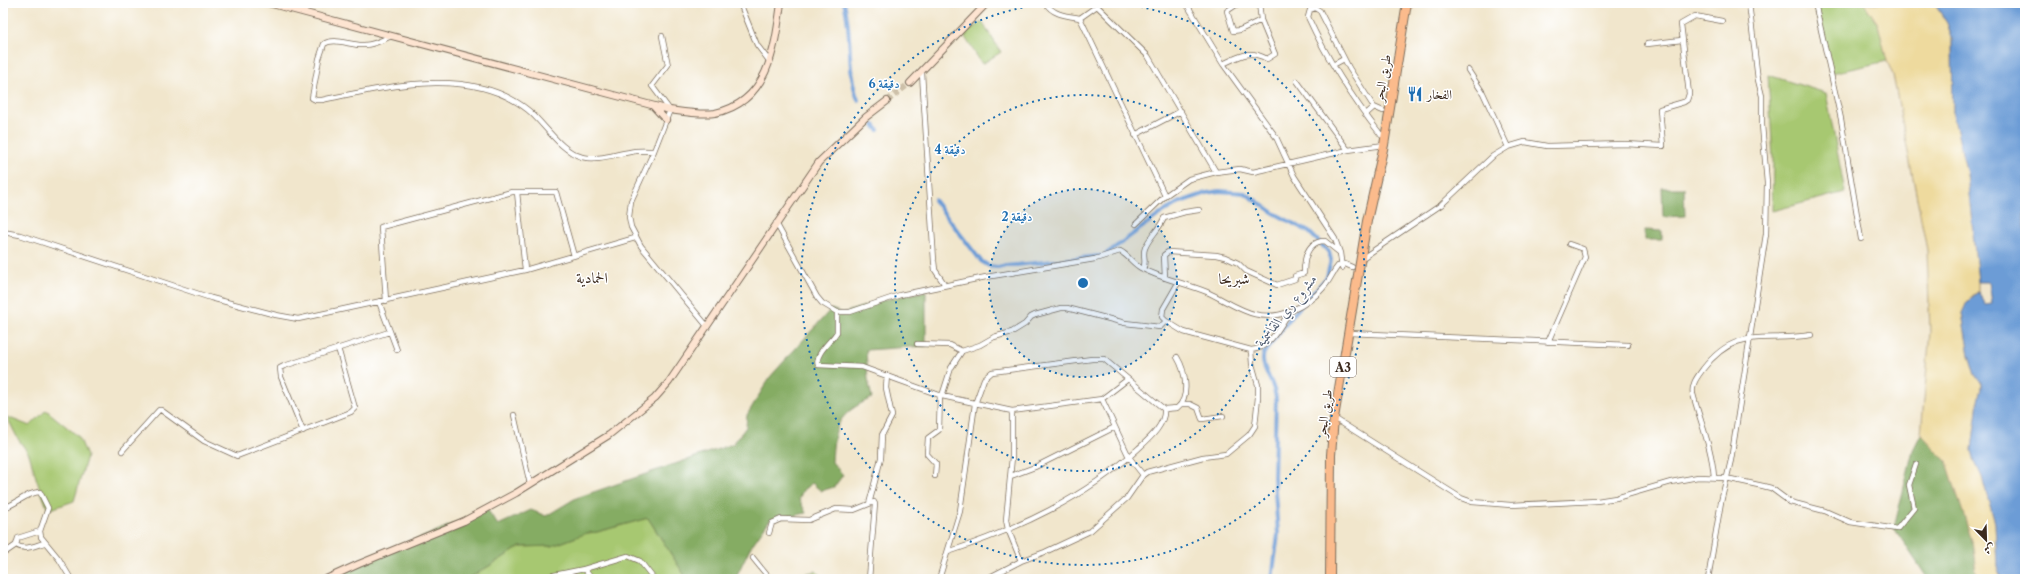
<svg xmlns="http://www.w3.org/2000/svg" width="2028" height="582" font-family="'Libre Caslon Text',Amiri,serif">
<rect width="100%" height="100%" fill="#fff"/>
<filter id="ink" filterUnits="userSpaceOnUse"><feTurbulence type="fractalNoise" baseFrequency=".025" numOctaves="2"/><feDisplacementMap in="SourceGraphic" scale="8" xChannelSelector="R" yChannelSelector="G"/><feConvolveMatrix kernelMatrix="1 2 1 2 8 2 1 2 1" color-interpolation-filters="sRGB"/></filter>
<filter id="wash" filterUnits="userSpaceOnUse"><feTurbulence type="fractalNoise" baseFrequency=".012" numOctaves="4" result="noise"/><feDisplacementMap in="SourceGraphic" scale="16" xChannelSelector="R" yChannelSelector="G"/><feGaussianBlur stdDeviation="0.9" result="paint"/><feColorMatrix in="noise" values="0 0 0 0 0 0 0 0 0 0 0 0 0 0 0 0 0 1.4 0 .05"/><feComposite in="paint" operator="in"/></filter>
<g filter="url(#wash)">
<rect width="100%" height="100%" fill="#f1e6cc"/>
<path fill="#a7c871" stroke="#717948" d="M1813,3H1864L1878,24L1887,61L1832,73Z
M982,22L1001,52L982,64L963,34Z
M1768,75L1826,93L1845,192L1772,211L1773,159Z
M46,410L79,437L87,456L74,501L48,510L37,481L29,454L18,439L7,417L30,426Z
M648,518L687,579H468L520,547L552,546L587,533L597,532Z
M816,571L823,579H760L795,576Z"/>
<path fill="#85ac63" stroke="#606b40" d="M1662,188H1684L1685,216L1663,217Z
M1645,230L1662,231V240H1645Z
M926,291V346L866,350L868,379L872,398C837,414 834,426 832,462L843,475L834,487L821,491L812,483L803,490L799,499L806,513L769,521L750,548L735,579H687L648,518L597,532L587,533L552,546L520,547L468,579H327L487,509L498,525L531,510L546,516L576,498L733,444L746,427L747,415L770,377L831,309L843,313L883,300Z
M1921,434L1947,462L1972,541L1977,579H1928L1894,528L1913,450Z"/>
<path fill="#eeda9e" stroke="#94825e" d="M1864,3H1934L1947,23L1952,38L1953,114L1967,174L1978,282V292L1972,296L1962,313L1969,355L1975,375L1981,382V388L1978,401L1972,450L1975,462L1982,477L1995,523L1997,567L2001,579H1977L1972,541L1947,462L1921,434L1930,332L1927,250L1893,75L1887,61L1878,24Z"/>
<path fill="#6c9cd6" stroke="#54637a" d="M1934,3H2025V579H2001L1997,567L1995,523L1982,477L1975,462L1972,450L1978,401L1981,388V382L1975,375L1969,355L1962,313L1967,302L1978,292L1985,304L1992,303L1989,282H1978L1967,174L1953,114L1952,38L1947,23Z"/>
<g fill="none" stroke-linecap="round" stroke-linejoin="round">
<path stroke="#6c9cd6" stroke-width="4" d="M844,3C853,35 846,70 858,100
M874,125L878,130
M934,200L981,261L989,266L997,267L1100,256
M1106,254L1163,212L1180,202L1207,193L1219,191L1245,193L1274,213L1309,232L1329,252L1331,260L1327,277L1291,317L1264,353C1259,367 1274,380 1276,398L1274,477L1278,534L1272,579"/>
</g>
</g>
<g filter="url(#ink)">
<g fill="none" stroke-linecap="round" stroke-linejoin="round">
<path stroke="#cdc0a9" stroke-width="6" stroke-dasharray="6 3" stroke-linecap="butt" d="M887,101L910,83"/>
<defs>
<path id="street" d="M740,3L757,45L770,62
M1046,3C1052,15 1068,16 1080,18L1097,6L1098,3
M1186,3L1223,64L1276,137L1294,176L1335,239L1340,253L1342,268
M1239,3L1227,11L1233,31L1240,30L1261,20
M1815,3L1841,119L1861,239
M1097,6L1148,56L1216,172
M1080,18L1165,196
M391,36C383,40 374,45 364,45C352,46 334,37 324,44L319,59L312,98L316,100H322C386,87 472,65 528,110C545,124 560,151 582,157C598,161 615,154 630,152C638,150 646,151 654,151
M662,36L668,65L652,86L670,110L654,151L631,201L629,217L631,227L641,246L707,326
M1647,44L1682,40
M1223,64C1241,56 1248,49 1267,59L1275,54L1261,20L1259,3
M1333,65L1344,59
M1468,70L1483,93L1508,147
M922,73L934,261L935,270L945,285
M1297,81L1348,150
M1365,115L1374,107
M1135,135L1181,111
M1381,135C1352,98 1327,59 1308,17L1310,10L1315,8L1320,11L1349,68L1374,107L1383,111
M517,192L525,270
M776,223L817,297L822,303L837,312H850L900,295L986,277L1095,259L1120,251C1128,255 1133,264 1141,268C1162,279 1185,283 1207,292C1237,306 1257,325 1291,311C1304,305 1314,299 1323,288C1330,281 1332,273 1338,266L1345,264L1352,267
M1136,224L1165,196L1189,179L1216,172L1240,169L1253,172L1348,150L1384,145
M3,232L20,235L211,298L276,315L298,319L525,270L635,238
M1361,259L1441,205L1493,156L1508,147L1525,142L1547,146L1625,144L1663,146L1660,109L1684,102L1687,100L1689,94L1681,24L1695,16L1722,21
M1143,269C1147,262 1142,255 1145,248C1150,236 1159,230 1164,218L1185,212L1199,210
M1165,278L1164,255L1168,252L1216,255L1225,257L1238,263L1246,271L1277,285L1295,279V276L1304,273C1304,258 1307,241 1325,241L1340,253
M386,301L381,227L512,192H556L574,256
M379,302L397,350
M837,312V332C832,341 814,354 818,365L862,367L942,396L1012,411L1102,399L1128,379
M1166,321L1184,332L1251,350C1270,349 1280,326 1290,311
M1349,333L1628,345
M1548,342L1585,257L1583,249L1569,244
M917,344L950,345L962,351
M942,396L951,368L962,351L980,345L994,337L1012,332L1025,324L1031,317L1035,315L1061,308H1067L1125,323L1160,327L1166,321L1162,317L1163,309L1178,283
M1102,399L1129,457L1143,475
M1181,404H1190L1198,408L1202,419L1223,416
M1164,409L1177,408C1191,397 1185,370 1177,357
M1012,411V457L1006,520L1008,529L1021,561
M514,415L530,484
M1334,418L1461,498L1472,502L1511,505L1597,501L1616,498L1671,482L1698,477L1726,478L1763,486L1771,488L1790,502L1825,511L1850,522L1897,529L1914,508L1909,485L1916,464
M303,431L281,377L280,368L284,366L389,332
M122,451L159,410H161L204,441L237,456L351,412L355,408L338,348
M935,476L936,464L927,454L928,438L939,430L940,395
M1011,476L1035,467L1115,427
M1714,477C1712,448 1700,421 1693,394C1691,384 1698,376 1703,369C1737,325 1764,343 1811,335
M3,508C16,505 27,492 40,492L48,508L40,531L41,537L59,559L71,579
M769,533L772,523L781,519L809,520L836,509L854,510L869,504L881,458L882,435L892,416L886,388L887,375
M16,545L18,538L40,531
M3,554L16,545C25,551 34,546 44,543
M753,558L770,579
M584,569L628,556L640,561L654,579
M535,579L584,569L592,579
M869,579L875,504L874,502L869,504
M939,579L960,511L975,404L984,379L992,372L1092,359H1104L1164,409C1166,424 1150,438 1139,448C1085,498 1018,529 948,552
M986,579L1021,561L1045,552L1090,531L1127,498L1143,475L1147,472L1203,457L1226,454L1249,435L1255,426L1258,397V385L1252,364L1251,350
M1708,579L1721,502L1731,460L1766,234L1767,183L1762,125V96L1758,80L1749,3"/>
<path id="secondary" d="M268,3L670,110C684,112 701,115 715,113C769,102 775,47 781,3
M910,83L987,3
M653,106L666,120
M326,579L359,564L464,521L516,493L609,435L655,398L669,382L819,162L866,117L887,101"/>
<path id="highway" d="M1330,579L1331,455L1334,418L1367,221L1384,145L1407,3"/>
</defs>
<use href="#street" stroke="#7b6c5b" stroke-width="6"/>
<use href="#secondary" stroke="#7b6c5b" stroke-width="8"/>
<use href="#highway" stroke="#7b6c5b" stroke-width="10"/>
<use href="#street" stroke="#fff" stroke-width="4.5"/>
<use href="#secondary" stroke="#fde4d1" stroke-width="6"/>
<use href="#highway" stroke="#fbbb8c" stroke-width="8"/>
</g>
</g>
<circle cx="1083" cy="283" r="94" fill="#1f6fb2" fill-opacity=".12"/>
<g fill="none" stroke="#1f6fb2" stroke-width="2" stroke-dasharray="2 4">
<circle cx="1083" cy="283" r="94"/>
<circle cx="1083" cy="283" r="188"/>
<path d="M1117 3A282 282 0 1 1 1049 3"/>
</g>
<defs>
<symbol id="restaurant-bare" viewBox="-9 -9 18 18"><path d="M-5-6h1v4h1v-4h1v4h1v-4h1v5L-1.5 .5V6h-2V.5L-5-1ZM5-6V6H3V1.5H1.5Q1.5-4 5-6Z" fill="#1f6fb2" stroke="#fff" stroke-width="2.5" paint-order="stroke"/></symbol>
</defs>
<g fill-rule="evenodd">
<use href="#restaurant-bare" x="1404" y="83" width="22" height="22"/>
</g>
<g text-anchor="middle" dominant-baseline="central" stroke-width="3" stroke-linejoin="round" paint-order="stroke">
<rect fill="#fff" stroke="#766a62" stroke-width="1" x="1330" y="357" width="26" height="20" rx="3"/>
<g font-size="12" font-weight="bold" fill="#3b2a1e">
<text x="1343" y="367">A3</text>
</g>
<g font-size="13" fill="#3b2a1e" stroke="#fff">
<text transform="translate(1382 78) rotate(-80)">طريق البحر</text>
<text transform="translate(1324 413) rotate(-82)">طريق البحر</text>
</g>
<g font-size="13" fill="#3b2a1e" stroke="#fff" text-anchor="start">
<text x="1427" y="94">الفخار</text>
</g>
<g font-size="14" font-style="italic" fill="#515d71" stroke="#fff">
<text transform="translate(1286 310) rotate(-51)">مشروع ري القاسمية</text>
</g>
<g font-size="15" fill="#3b2a1e" stroke="#fff">
<text x="592" y="277">الحمادية</text>
<text x="1234" y="278">شبريحا</text>
</g>
</g>
<circle cx="1083" cy="283" r="6" fill="#1f6fb2" stroke="#fff" stroke-width="2"/>
<g font-size="12" text-anchor="middle" font-weight="bold" fill="#1f6fb2" stroke="#fff" stroke-width="3" stroke-linejoin="round" paint-order="stroke">
<text x="884" y="88">6 دقيقة</text>
<text x="950" y="154">4 دقيقة</text>
<text x="1017" y="221">2 دقيقة</text>
</g>
<rect width="2028" height="582" fill="none" stroke="#fff" stroke-width="16"/>
<g transform="translate(1986 540) rotate(157)" stroke="#ffffff" stroke-width="3" paint-order="stroke">
<path d="M0-3L7 15L0 10L-7 15Z" fill="#3b2a1e"/>
<text y="-6" font-size="11" font-weight="bold" text-anchor="middle" fill="#3b2a1e">ش</text>
</g>
</svg>
